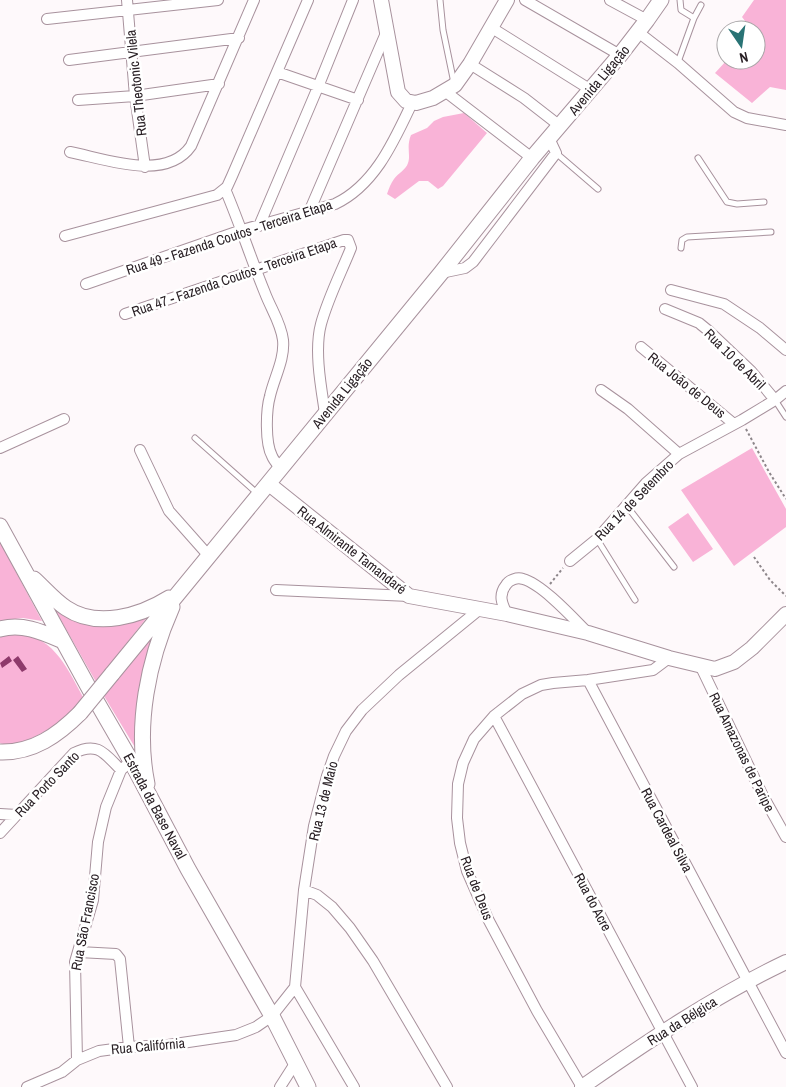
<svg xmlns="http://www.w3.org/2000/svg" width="786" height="1087" font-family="'Archivo Narrow',sans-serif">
<rect width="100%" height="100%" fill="#fef9fb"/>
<path fill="#f9b3d7" d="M754,0H786V90L770,87L752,103L715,73L727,60H756V30H752L742,17Z
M464,113L487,133L443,186L438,189L428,181H419L395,199L387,194C389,188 391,183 394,179C398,173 406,170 408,163C411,155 406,147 411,135L427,128L434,121L443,117Z
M752,448L786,509V527L734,566L681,490Z
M688,513L713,549L693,562L668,527Z
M0,542L42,621L23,618L0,621Z
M50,601L68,613L149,615L96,682Z
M10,633C52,633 65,664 83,697C77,705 70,714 62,720C49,730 16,750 0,743V636Z
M155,634L136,749L104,696Z"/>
<path fill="#8e3a6b" d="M9,656L12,661L2,668L0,663Z
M18,656L27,669L22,672L13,660Z"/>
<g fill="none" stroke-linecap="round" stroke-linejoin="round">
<defs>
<path id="service" d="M440,0L443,30L454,83
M680,0L681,10L694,18
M678,62L694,18L701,5
M556,153L598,189
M698,158L727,202L737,204L764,202
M681,248L682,240L687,237L771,232
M775,400L786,417
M195,438L258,494
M626,505L674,567
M597,539L635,600"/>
<path id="minor" d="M127,0L135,96L145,167
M525,0L620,55
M610,0L647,20
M47,19L218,0
M492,28L591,90
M638,32L678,63L734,112L747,118L786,125
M69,60L239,38
M470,64L524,98L560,126
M277,72L358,100
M446,92L532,158
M78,100L135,96L219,84
M70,152C106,159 166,182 191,146L254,0
M225,189C240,224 251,259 265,293C271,309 281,323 283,340C285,359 274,378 270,396C266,410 265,443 272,456C274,461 278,465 281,469
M309,212L386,33
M259,226L318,87L353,0
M65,236L217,195L227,187L232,176L308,0
M441,273L465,268L473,262L556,153L549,138
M86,284L242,230L335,204C375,185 394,141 412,103
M671,290L724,304L760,328L786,350
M665,309L699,323L710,332L751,371L775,400
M125,314L344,240H348L351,248C341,273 328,298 321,324C314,350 321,387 325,413
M641,347L734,424
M601,390L628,409L679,454
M0,448L64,419
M140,450L169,511L208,555
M570,561L597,539L646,483L679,454L742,420L775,400L786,391
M276,590L409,596
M507,614C502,604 498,595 506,585C509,580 517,577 523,579C542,584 573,618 588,633
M700,665L763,796L786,837
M588,680L786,1053
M494,716L692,1087
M0,814L17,815
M0,833L74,753C98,741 105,754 121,770
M304,890L317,895L332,907L350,928L373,961L447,1087
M79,952L116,954L120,959L129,1047
M295,987L354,1087
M77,1060L75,962L93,900L98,842L106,807L121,770L131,761
M27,1087L62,1072L77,1060L99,1051L129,1047L168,1045L236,1035L256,1027L272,1016L295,987L304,890L314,826L327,776L334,756L346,731L362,710L399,675L480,609
M280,1087L296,1062
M582,1087L537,1011L488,919L467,871L460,843L457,818L458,784L463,763L474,739L494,716L522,694L541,685L553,683L588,680L653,670L669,658"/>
<path id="secondary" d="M381,0L398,92L406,101L416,103L433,98L455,85L470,64L507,0
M269,484L409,596L507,614L588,633L669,658L715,669L734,662L752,648L786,614
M582,1087C648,1041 713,997 786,962"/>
<path id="primary" d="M0,526L90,690L131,761L188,869L272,1016L308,1087
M34,579C44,588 54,600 66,608C97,629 140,616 169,598
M0,629C23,623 42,632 63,641
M112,674L441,273L532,158L620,55L647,20L661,0
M0,752C33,753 58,735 80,713
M147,784C135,725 148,661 172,607"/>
</defs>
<use href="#service" stroke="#a8929d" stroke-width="7"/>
<use href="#minor" stroke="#a8929d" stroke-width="12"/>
<use href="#secondary" stroke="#a8929d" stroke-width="16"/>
<use href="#primary" stroke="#a8929d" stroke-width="17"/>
<path stroke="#8d868a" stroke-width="2" stroke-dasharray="2.5 2.5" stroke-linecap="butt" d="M746,429L769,472L786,499
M754,557L770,580L786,596
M550,584L563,568"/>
<use href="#service" stroke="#fff" stroke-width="5"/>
<use href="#minor" stroke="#fff" stroke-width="10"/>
<use href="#secondary" stroke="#fff" stroke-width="14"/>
<use href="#primary" stroke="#fff" stroke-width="15"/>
<defs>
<path id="primary-bridge" d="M80,713L112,674"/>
</defs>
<use href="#primary-bridge" stroke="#a8929d" stroke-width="17" stroke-linecap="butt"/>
<use href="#primary-bridge" stroke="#fff" stroke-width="15"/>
</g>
<g text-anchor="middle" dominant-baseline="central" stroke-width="5" stroke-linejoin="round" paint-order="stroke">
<g font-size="14" fill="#292025" stroke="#fff">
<text transform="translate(599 80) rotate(-50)">Avenida Ligação</text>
<text transform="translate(136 83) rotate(-96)">Rua Theotonic Vilela</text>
<text transform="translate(229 237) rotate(-18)">Rua 49 - Fazenda Coutos - Terceira Etapa</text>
<text transform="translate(234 277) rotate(-19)">Rua 47 - Fazenda Coutos - Terceira Etapa</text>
<text transform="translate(735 359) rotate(45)">Rua 10 de Abril</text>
<text transform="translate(687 385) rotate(39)">Rua João de Deus</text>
<text transform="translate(342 393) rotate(-51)">Avenida Ligação</text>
<text transform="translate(634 500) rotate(-46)">Rua 14 de Setembro</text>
<text transform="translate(352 550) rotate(38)">Rua Almirante Tamandaré</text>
<text transform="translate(742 752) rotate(64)">Rua Amazonas de Paripe</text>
<text transform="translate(47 784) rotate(-46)">Rua Porto Santo</text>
<text transform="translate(323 801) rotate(-76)">Rua 13 de Maio</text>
<text transform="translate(155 806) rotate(62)">Estrada da Base Naval</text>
<text transform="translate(667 830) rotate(62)">Rua Cardeal Silva</text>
<text transform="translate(477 888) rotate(69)">Rua de Deus</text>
<text transform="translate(593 902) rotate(62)">Rua do Acre</text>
<text transform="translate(85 922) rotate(-79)">Rua São Francisco</text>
<text transform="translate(682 1021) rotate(-32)">Rua da Bélgica</text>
<text transform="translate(148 1046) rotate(-5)">Rua Califórnia</text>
</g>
</g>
<g transform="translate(741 45) rotate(167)"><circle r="24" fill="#ffffff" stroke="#a9a6a8"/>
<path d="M0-4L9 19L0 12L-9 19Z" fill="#297375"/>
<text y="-8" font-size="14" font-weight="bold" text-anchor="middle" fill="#292025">N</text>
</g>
</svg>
